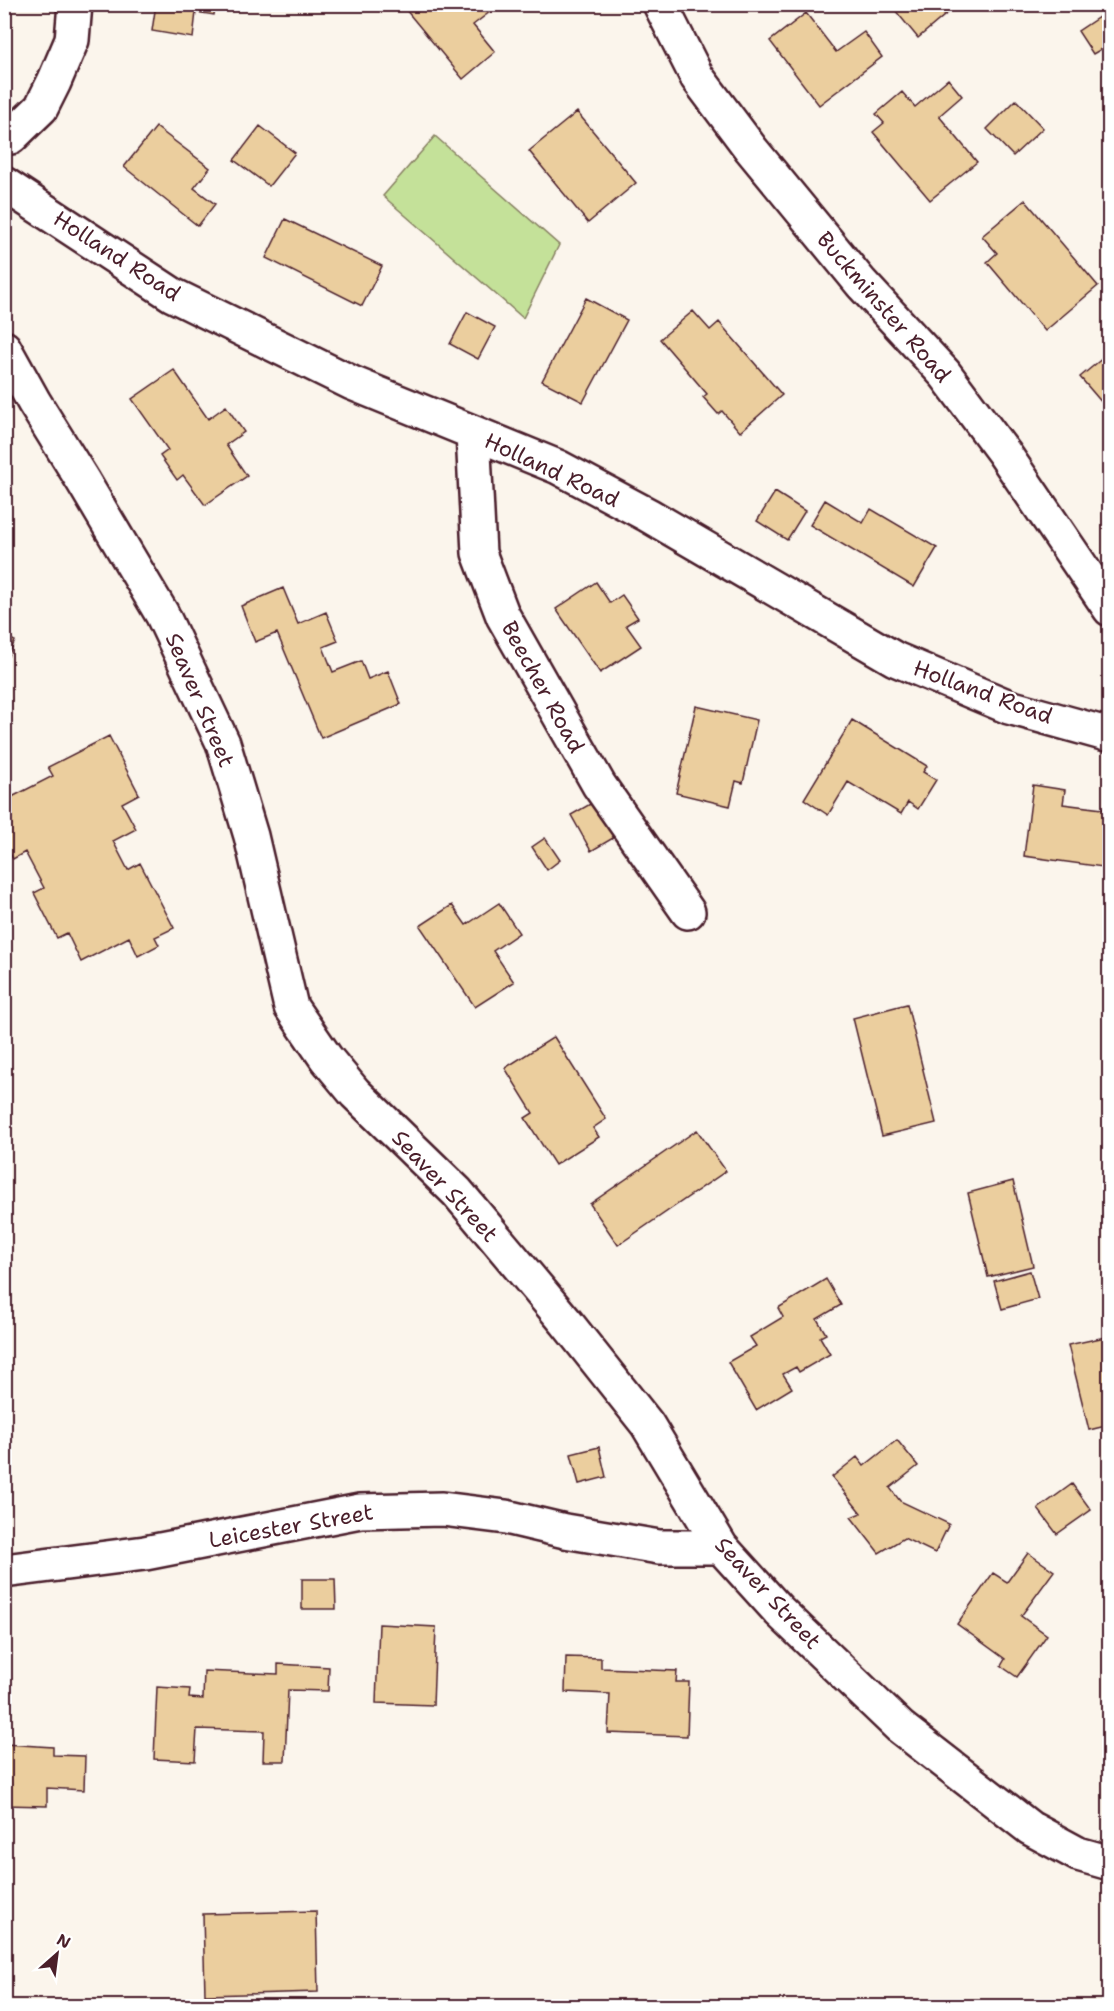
<svg xmlns="http://www.w3.org/2000/svg" width="1114" height="2011" font-family="'Shantell Sans',sans-serif">
<rect width="100%" height="100%" fill="#fbf5ec"/>
<filter id="ink" filterUnits="userSpaceOnUse"><feTurbulence type="fractalNoise" baseFrequency=".0167" numOctaves="2"/><feDisplacementMap in="SourceGraphic" scale="12" xChannelSelector="R" yChannelSelector="G"/><feConvolveMatrix kernelMatrix="1 2 1 2 8 2 1 2 1" color-interpolation-filters="sRGB"/></filter>
<g filter="url(#ink)">
<path fill="#c4e199" stroke="#878062" stroke-width="1.5" d="M435,136L559,245L523,318L383,196Z"/>
<path fill="#ebce9e" stroke="#4a1f2b" stroke-width="1.5" d="M156,4H216L214,15L196,12L193,38L152,31Z
M401,4H486L491,11L473,25L495,52L463,79Z
M890,4H947L951,10L918,38Z
M806,13L836,52L864,32L882,57L819,105L770,41Z
M1102,15L1110,27V44L1093,54L1078,31Z
M948,79L962,96L939,116L977,162L930,200L873,132L884,123L876,114L902,92L915,107Z
M1016,100L1043,128L1013,156L987,129Z
M577,112L636,183L588,223L529,151Z
M260,126L295,153L269,186L234,160Z
M156,127L210,168L194,188L215,204L198,226L124,167Z
M1025,200L1098,286L1045,331L987,262L997,253L982,236Z
M285,219L382,266L362,306L266,258Z
M586,298L627,320L583,402L542,381Z
M693,311L710,330L719,322L782,395L740,432L722,411L718,414L703,397L707,394L660,339Z
M467,312L495,327L478,359L450,344Z
M1110,352V412L1080,377Z
M174,370L208,419L226,406L244,432L226,445L247,476L205,505L183,475L177,480L160,456L168,450L132,399Z
M775,492L805,511L787,540L757,521Z
M825,500L863,523L871,509L937,548L914,587L810,525Z
M596,582L610,603L622,595L638,618L626,625L641,646L600,673L556,609Z
M283,588L298,624L326,612L338,641L323,647L333,672L361,661L368,679L388,671L401,704L321,738L277,633L255,642L241,606Z
M4,636L15,641L4,664Z
M696,706L757,720L743,783L736,781L730,806L676,793Z
M852,720L927,766L923,772L936,780L918,809L908,802L901,814L848,782L828,815L804,799Z
M109,736L139,794L122,803L136,829L113,841L128,870L140,863L174,928L155,937L159,945L138,956L129,937L81,962L67,933L57,938L34,893L44,888L25,852L13,859L4,843V827L11,824L4,811V801L53,776L48,767Z
M1033,785L1065,790L1063,804L1110,810V868L1024,856Z
M599,799L620,834L591,851L571,815Z
M545,838L560,860L547,870L532,847Z
M499,903L519,933L493,951L514,982L475,1007L420,926L452,905L466,925Z
M907,1004L936,1123L882,1136L853,1018Z
M554,1037L606,1119L593,1128L599,1137L555,1165L525,1118L533,1113L505,1068Z
M697,1130L726,1171L618,1245L590,1204Z
M1013,1181L1033,1266L988,1277L968,1193Z
M1030,1271L1038,1299L1002,1309L994,1281Z
M826,1279L841,1305L817,1319L826,1334L820,1337L830,1354L799,1372L796,1367L783,1374L792,1388L756,1410L728,1362L756,1346L750,1337L783,1317L778,1308Z
M1110,1336V1425L1089,1430L1068,1345Z
M897,1440L918,1466L890,1488L900,1501L949,1524L935,1553L904,1538L879,1553L851,1517L861,1513L832,1477L857,1457L864,1466Z
M599,1447L606,1477L579,1484L571,1454Z
M1072,1484L1091,1510L1057,1534L1038,1509Z
M1028,1553L1054,1571L1021,1616L1047,1635L1017,1677L1001,1666L1005,1659L957,1624L993,1573L1007,1582Z
M302,1579H335L336,1609H302Z
M379,1624L436,1627L433,1705L376,1703Z
M566,1657L601,1658V1668L677,1671L676,1682H689L687,1736L608,1733L610,1694L565,1692Z
M278,1664L329,1667L328,1691L288,1690L285,1761H263L264,1731L197,1729L195,1761L154,1759L157,1687L190,1689L189,1698L203,1699L204,1671L278,1674Z
M4,1744L53,1747V1755L85,1756L84,1790L47,1788V1806L4,1805Z
M316,1911L318,1992L205,1995L203,1914Z"/>
<g fill="none" stroke-linecap="round" stroke-linejoin="round">
<defs>
<path id="minor" d="M660,4L697,77L751,149L861,283L945,374L1004,453L1110,609
M4,138L11,137L41,108L54,82L72,40L75,4
M4,184L173,295L352,383L558,467L648,515L895,659L1009,707L1110,735
M4,348L34,402L83,481L162,614L223,743L251,836L291,1007L326,1058L355,1093L457,1192L566,1322L647,1424L721,1547L779,1611L900,1727L1030,1828L1078,1854L1110,1863
M473,433L479,553L503,616L599,785L688,912
M4,1571L145,1553L360,1511L442,1509L506,1517L565,1531L659,1547H721"/>
</defs>
<use href="#minor" stroke="#4a1f2b" stroke-width="38"/>
<use href="#minor" stroke="#fff" stroke-width="33"/>
</g>
</g>
<g text-anchor="middle" dominant-baseline="central" stroke-width="4.5" stroke-linejoin="round" paint-order="stroke">
<g font-size="22" fill="#4a1f2b" stroke="#fff">
<text transform="translate(117 256) rotate(33)">Holland Road</text>
<text transform="translate(884 307) rotate(49)">Buckminster Road</text>
<text transform="translate(552 470) rotate(25)">Holland Road</text>
<text transform="translate(543 687) rotate(61)">Beecher Road</text>
<text transform="translate(983 692) rotate(20)">Holland Road</text>
<text transform="translate(200 700) rotate(67)">Seaver Street</text>
<text transform="translate(445 1186) rotate(47)">Seaver Street</text>
<text transform="translate(291 1526) rotate(-10)">Leicester Street</text>
<text transform="translate(768 1593) rotate(47)">Seaver Street</text>
</g>
</g>
<rect width="1114" height="2011" fill="none" stroke="#fff" stroke-width="24"/>
<rect x="12" y="12" width="1090" height="1987" fill="none" stroke="#4a1f2b" stroke-width="2" filter="url(#ink)"/>
<g transform="translate(57 1954) rotate(28)" stroke="#ffffff" stroke-width="4.5" paint-order="stroke">
<path d="M0-4.5L10 22L0 15L-10 22Z" fill="#4a1f2b"/>
<text y="-9" font-size="16" font-weight="bold" text-anchor="middle" fill="#4a1f2b">N</text>
</g>
</svg>
